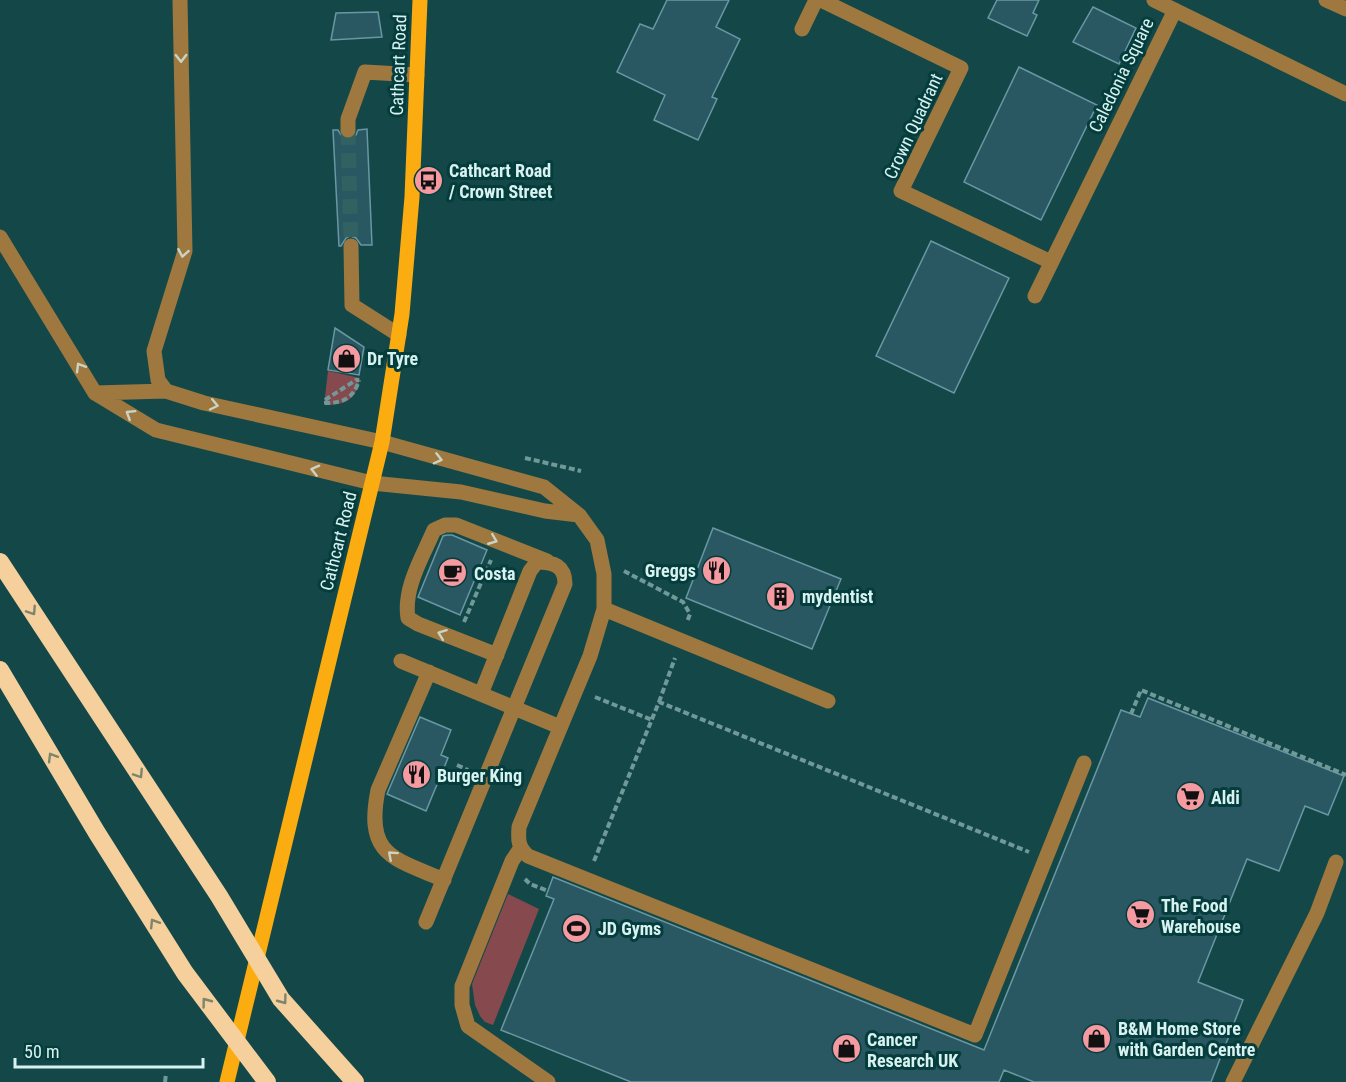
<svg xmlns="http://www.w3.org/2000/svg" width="1346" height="1082" font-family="'Roboto Condensed',sans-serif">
<rect width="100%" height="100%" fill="#144848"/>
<path fill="#86494d" d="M328,371L360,378C356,401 345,405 324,405Z
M508,894L539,909L493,1025L485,1022L480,1016L475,1005L472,984Z"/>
<path fill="#295863" stroke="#6997a3" stroke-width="1.5" d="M667,0H729L716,27L740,39L712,97L717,99L698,140L654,120L665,95L617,72L640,24L653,29Z
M997,0H1039L1033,13L1037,15L1027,36L988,18Z
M1093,7L1136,28L1119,64L1073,42Z
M378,12L382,37L331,40L336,13Z
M1019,67L1097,105L1041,220L964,182Z
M367,129L372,245H361L356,238L350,236L346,238L341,246H339L333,130H338L343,138L349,140L356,135L358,130Z
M931,241L1009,278L954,393L876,356Z
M335,328L364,347L359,375L328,370Z
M713,528L841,579L812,649L686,598Z
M447,535H452L487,550L460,615L418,597L443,536Z
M1148,698L1344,776L1328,815L1305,806L1279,871L1247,859L1198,982L1243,1000L1211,1082H1034L1004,1070L999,1082H631L501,1030L554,899L546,896L553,877L984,1050L1121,710L1140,717Z
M420,717L451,730L441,755L448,758L426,811L387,794Z"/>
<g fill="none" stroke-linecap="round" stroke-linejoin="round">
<path stroke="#316161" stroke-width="15" stroke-dasharray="15 8" stroke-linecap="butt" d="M348,130L351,246"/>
<path stroke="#729999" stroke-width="4" stroke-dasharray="6 3" stroke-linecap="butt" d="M325,400L356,380H359
M326,401V403C343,403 354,398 359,380
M525,458L581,471
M624,571L683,602L690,614L687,622
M464,622L491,560
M595,697L652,720
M659,702L675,658
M1131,714L1141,690L1346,775
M457,765L468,770
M594,861L659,702L1029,852
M525,879L530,884L548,891
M165,1082L166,1074"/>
<path stroke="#9e783f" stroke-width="15" d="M180,0L185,251L154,351L158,380L166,391L204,403L382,442L544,487L579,515L597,540L604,574V609L590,656L519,827C518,840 518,847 528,856L975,1035L1084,763
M821,0L961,68L901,191L1051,262
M1154,0L1346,94
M1326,0L1346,9
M802,29L816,0
M348,130V119L365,72L417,75
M0,237L95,393L166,391
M351,246L352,305L399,335
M1035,296L1175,10
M95,393L156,430L372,483L461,492L545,511L579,515
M604,609L828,701
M497,655L418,624L408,618C403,588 423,556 434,530L445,525H456L547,561
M401,661L560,727
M429,672L378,790C365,855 392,858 444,880
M520,849L512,861L462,986V1005L468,1026L548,1082
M426,922L565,584C565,566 554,562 537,562L530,571L481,694
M1233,1082L1317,913L1336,862"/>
<path stroke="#fbac10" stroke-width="15" d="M227,1082L382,442L402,314L412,197L420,0"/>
<path stroke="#f5d09d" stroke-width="18" d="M0,562L219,896L281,999L355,1082
M0,670L97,833L185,973L267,1082"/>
</g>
<defs><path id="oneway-chevron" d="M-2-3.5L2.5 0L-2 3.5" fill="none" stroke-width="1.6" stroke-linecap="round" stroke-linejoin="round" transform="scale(1.5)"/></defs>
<g stroke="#cad3c4">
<use href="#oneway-chevron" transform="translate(181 58) rotate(89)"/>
<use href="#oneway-chevron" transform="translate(183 253) rotate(100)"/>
<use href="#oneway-chevron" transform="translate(80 367) rotate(-121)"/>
<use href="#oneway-chevron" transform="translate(214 405) rotate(12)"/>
<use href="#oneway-chevron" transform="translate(130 414) rotate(-148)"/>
<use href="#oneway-chevron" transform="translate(438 459) rotate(14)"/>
<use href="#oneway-chevron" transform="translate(315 470) rotate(-166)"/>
<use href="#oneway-chevron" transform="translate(493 540) rotate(22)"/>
<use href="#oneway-chevron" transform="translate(442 634) rotate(-159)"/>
<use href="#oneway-chevron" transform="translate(392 855) rotate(-138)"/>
</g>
<g stroke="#7d866d">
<use href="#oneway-chevron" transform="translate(32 611) rotate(57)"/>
<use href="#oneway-chevron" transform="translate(52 757) rotate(-121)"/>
<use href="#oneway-chevron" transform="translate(139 774) rotate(57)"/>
<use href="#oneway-chevron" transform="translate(154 923) rotate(-122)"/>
<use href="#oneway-chevron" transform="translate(283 1000) rotate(53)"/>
<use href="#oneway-chevron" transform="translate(206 1002) rotate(-127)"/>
</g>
<defs>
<symbol id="bus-disc" viewBox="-11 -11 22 22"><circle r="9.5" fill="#f49aa0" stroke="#053d3d"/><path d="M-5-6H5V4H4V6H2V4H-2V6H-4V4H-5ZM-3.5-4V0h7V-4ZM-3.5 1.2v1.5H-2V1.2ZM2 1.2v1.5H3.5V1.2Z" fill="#111"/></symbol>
<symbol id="shop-disc" viewBox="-11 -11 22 22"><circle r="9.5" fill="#f49aa0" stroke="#053d3d"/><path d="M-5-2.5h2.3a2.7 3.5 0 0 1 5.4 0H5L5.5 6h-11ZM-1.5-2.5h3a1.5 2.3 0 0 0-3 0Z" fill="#111"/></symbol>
<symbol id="restaurant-disc" viewBox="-11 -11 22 22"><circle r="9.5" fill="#f49aa0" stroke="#053d3d"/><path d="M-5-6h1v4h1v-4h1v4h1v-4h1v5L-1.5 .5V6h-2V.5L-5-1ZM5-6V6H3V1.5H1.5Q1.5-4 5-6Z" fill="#111"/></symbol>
<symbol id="cafe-disc" viewBox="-11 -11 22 22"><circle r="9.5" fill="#f49aa0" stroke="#053d3d"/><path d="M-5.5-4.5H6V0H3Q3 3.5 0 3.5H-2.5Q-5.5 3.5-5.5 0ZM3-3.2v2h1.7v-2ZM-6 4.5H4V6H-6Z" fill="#111"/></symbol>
<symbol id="building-disc" viewBox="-11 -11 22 22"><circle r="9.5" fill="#f49aa0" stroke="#053d3d"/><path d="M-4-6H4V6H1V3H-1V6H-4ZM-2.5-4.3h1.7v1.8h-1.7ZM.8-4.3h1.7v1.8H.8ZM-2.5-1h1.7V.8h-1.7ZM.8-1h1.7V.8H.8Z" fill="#111"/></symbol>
<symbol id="supermarket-disc" viewBox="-11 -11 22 22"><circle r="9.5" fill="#f49aa0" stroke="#053d3d"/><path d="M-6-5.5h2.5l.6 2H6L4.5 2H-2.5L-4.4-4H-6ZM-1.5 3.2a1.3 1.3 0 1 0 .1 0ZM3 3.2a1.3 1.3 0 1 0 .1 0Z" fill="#111"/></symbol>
<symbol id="stadium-disc" viewBox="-11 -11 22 22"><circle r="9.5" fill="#f49aa0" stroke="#053d3d"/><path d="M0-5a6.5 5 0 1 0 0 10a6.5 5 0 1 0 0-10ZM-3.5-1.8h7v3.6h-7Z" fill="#111"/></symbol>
</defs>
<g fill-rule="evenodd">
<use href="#bus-disc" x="412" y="164" width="33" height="33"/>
<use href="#shop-disc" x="330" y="342" width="33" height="33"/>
<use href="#restaurant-disc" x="700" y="554" width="33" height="33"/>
<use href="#cafe-disc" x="436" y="556" width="33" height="33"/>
<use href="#building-disc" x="764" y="580" width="33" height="33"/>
<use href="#restaurant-disc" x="400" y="758" width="33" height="33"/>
<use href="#supermarket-disc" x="1174" y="780" width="33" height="33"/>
<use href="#supermarket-disc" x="1124" y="898" width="33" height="33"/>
<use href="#stadium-disc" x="560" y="912" width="33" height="33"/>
<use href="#shop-disc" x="1080" y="1022" width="33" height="33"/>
<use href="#shop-disc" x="830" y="1032" width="33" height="33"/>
</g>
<g text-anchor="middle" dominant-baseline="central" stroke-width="6" stroke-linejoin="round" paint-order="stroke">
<g font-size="18" fill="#d8f1f1" stroke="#053d3d">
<text transform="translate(398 65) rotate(-88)">Cathcart Road</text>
<text transform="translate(1121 75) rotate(-64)">Caledonia Square</text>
<text transform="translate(913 126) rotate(-65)">Crown Quadrant</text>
<text transform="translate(338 541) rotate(-76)">Cathcart Road</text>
</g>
<g font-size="18" font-weight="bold" fill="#d8f1f1" stroke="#053d3d" text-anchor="start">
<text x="449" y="170">Cathcart Road<tspan x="449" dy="21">/ Crown Street</tspan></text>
<text x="367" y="358">Dr Tyre</text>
<text x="696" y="570" text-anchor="end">Greggs</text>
<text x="474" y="573">Costa</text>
<text x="802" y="596">mydentist</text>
<text x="437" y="775">Burger King</text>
<text x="1211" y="797">Aldi</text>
<text x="1161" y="905">The Food<tspan x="1161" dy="21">Warehouse</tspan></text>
<text x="598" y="928">JD Gyms</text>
<text x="1118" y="1028">B&amp;M Home Store<tspan x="1118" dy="21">with Garden Centre</tspan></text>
<text x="867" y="1039">Cancer<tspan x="867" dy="21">Research UK</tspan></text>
</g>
</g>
<path d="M15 1058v9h188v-9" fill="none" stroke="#d8f1f1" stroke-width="3"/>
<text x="24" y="1058" font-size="18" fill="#d8f1f1" stroke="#053d3d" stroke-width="4.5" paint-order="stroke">50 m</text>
</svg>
